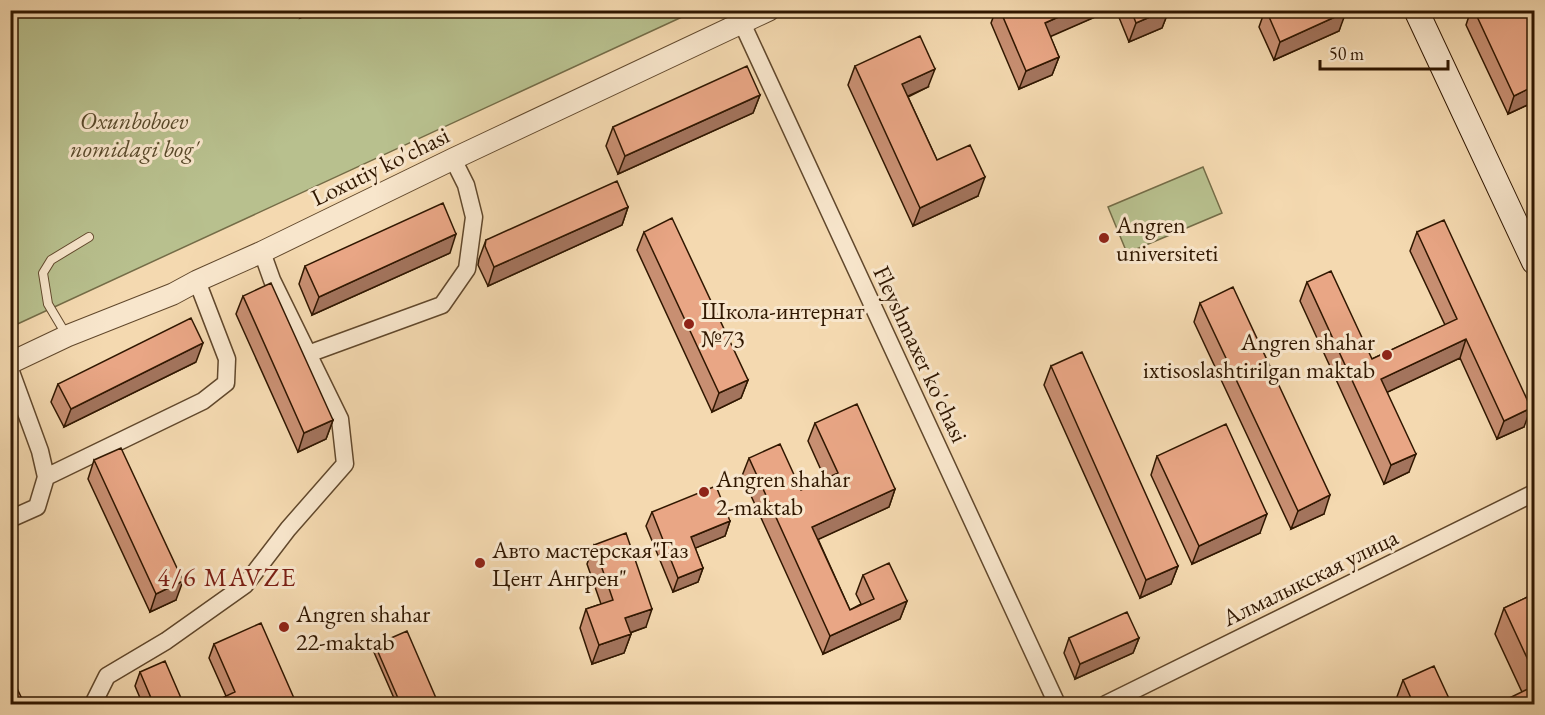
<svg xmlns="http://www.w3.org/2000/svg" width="1545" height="715" font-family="'EB Garamond',serif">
<rect width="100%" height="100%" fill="#f4d9b0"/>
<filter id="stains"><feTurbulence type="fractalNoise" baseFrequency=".00333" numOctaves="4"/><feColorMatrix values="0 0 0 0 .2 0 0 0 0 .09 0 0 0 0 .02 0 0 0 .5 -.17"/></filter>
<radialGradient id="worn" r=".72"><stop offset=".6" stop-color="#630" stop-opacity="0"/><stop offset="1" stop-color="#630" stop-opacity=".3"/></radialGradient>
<path fill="#b8c08e" stroke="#746c47" stroke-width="1.5" d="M11,10L695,11L11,327Z
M1203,167L1222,213L1127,253L1108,207Z"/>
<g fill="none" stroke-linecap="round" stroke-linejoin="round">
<defs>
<path id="service" d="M67,336L48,304L43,273L51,260L89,237"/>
<path id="minor" d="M742,23L1057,704
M308,354L442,305L467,269L474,217L466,185L453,159
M10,369L40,451L46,477L37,507L10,519
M46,477L203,401L226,383L227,359L197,281
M93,704L107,676L166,641L245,585L288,529L345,464L340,419L272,280L262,252
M1106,704L1534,493"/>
<path id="tertiary" d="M10,363L67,336L173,294L197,281L262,252L453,159L769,10"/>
<path id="secondary" d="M1416,10L1534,262"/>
</defs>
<use href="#service" stroke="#61482c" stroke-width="10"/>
<use href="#minor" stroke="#61482c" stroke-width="19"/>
<use href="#tertiary" stroke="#61482c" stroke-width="23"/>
<use href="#secondary" stroke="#301700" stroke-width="26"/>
<use href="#service" stroke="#f8e6cc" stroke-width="8"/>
<use href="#minor" stroke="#f8e6cc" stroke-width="16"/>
<use href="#tertiary" stroke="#f8e6cc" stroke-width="21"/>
<use href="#secondary" stroke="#f8e6cc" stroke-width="24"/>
</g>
<path fill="#c88f72" stroke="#301700" stroke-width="1.5" d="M297,10H317L300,18Z
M996,10H1111L1050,36L1059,57L1052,75L1019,89L991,23Z
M1116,10H1169L1162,28L1129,42Z
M1265,10H1345L1339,31L1274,60L1259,27Z
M1471,10H1533L1534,13V102L1508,114L1466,25Z
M855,66L928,87L908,97L937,160L978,196L913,226L848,85Z
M760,95L753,113L618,174L606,146L613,127Z
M628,207L622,225L488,286L478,265L479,259L486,240Z
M644,232L748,380L741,398L712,412L637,250Z
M1417,232L1524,427L1497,439L1460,358L1387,392L1409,472L1384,484L1300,301L1307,282L1372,359L1445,325L1410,251Z
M450,253L312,315L299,284L305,266Z
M243,296L333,420L326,439L298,452L236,314Z
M1200,303L1324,514L1291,529L1194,322Z
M196,362L64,427L51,402L58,384Z
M1051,366L1178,566L1171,584L1140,598L1044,385Z
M815,423L895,489L889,507L818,539L850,610L861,604L856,594L863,575L907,601L900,619L823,654L742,476L749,458L801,490L825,479L808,441Z
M1157,456L1260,533L1192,564L1151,475Z
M94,460L176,600L150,612L88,479Z
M652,512L730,521L725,536L695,548L703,568L698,582L673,592L646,526Z
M594,545L646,627L630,633L631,634L624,653L592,664L580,628L586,609L601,604L587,564Z
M1534,594V705L1522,692L1495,634L1504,608Z
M1069,638H1139L1133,653L1075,679L1064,653Z
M214,644L297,705L226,696L209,658Z
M375,645L439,705H397L373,650Z
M140,672L184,705H143L135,686Z
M1403,680L1452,705H1394Z"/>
<path fill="#a3745d" stroke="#301700" stroke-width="1.5" d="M303,10H317L300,18Z
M1074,10H1111L1038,42L1045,23Z
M1166,10H1169L1162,28L1129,42L1136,23Z
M1346,12L1339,31L1274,60L1280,42Z
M1059,57L1052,75L1019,89L1026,71Z
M935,69L928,87L895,102L902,84Z
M1534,86V102L1508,114L1514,96Z
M760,95L753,113L618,174L625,156Z
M985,177L978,196L913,226L920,208Z
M628,207L622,225L488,286L494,267Z
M456,234L450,253L312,315L319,297Z
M1466,339L1460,358L1375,398L1381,379Z
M203,343L196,362L64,427L71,409Z
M748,380L741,398L712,412L719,393Z
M1531,408L1524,427L1497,439L1504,421Z
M333,420L326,439L298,452L304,433Z
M1416,454L1409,472L1384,484L1391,465Z
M895,489L889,507L806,545L812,527Z
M1330,495L1324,514L1291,529L1298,511Z
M1267,514L1260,533L1192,564L1199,546Z
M730,521L725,536L686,552L691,537Z
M1178,566L1171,584L1140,598L1146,580Z
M703,568L698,582L673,592L678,578Z
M183,581L176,600L150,612L156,594Z
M907,601L900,619L823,654L830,636Z
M652,609L646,627L618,637L625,618Z
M631,634L624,653L592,664L599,645Z
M1139,638L1133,653L1075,679L1080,664Z"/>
<path fill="#e9a685" stroke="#301700" stroke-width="1.5" d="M1000,10H1074L1045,23L1059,57L1026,71Z
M1131,10H1166L1136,23Z
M1266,10H1345L1346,12L1280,42Z
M1474,10H1533L1534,13V86L1514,96Z
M920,36L935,69L902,84L937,160L970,145L985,177L920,208L855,66Z
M747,66L760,95L625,156L613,127Z
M617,181L628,207L494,267L485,246L486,240Z
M443,203L456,234L319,297L305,266Z
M672,218L748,380L719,393L644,232Z
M1444,220L1531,408L1504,421L1466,339L1381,379L1416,454L1391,465L1307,282L1331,271L1372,359L1457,319L1417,232Z
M271,283L333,420L304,433L243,296Z
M1233,287L1330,495L1298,511L1200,303Z
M191,318L203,343L71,409L58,384Z
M1082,352L1178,566L1146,580L1051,366Z
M857,404L895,489L812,527L850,610L874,599L863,575L889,563L907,601L830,636L749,458L780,444L801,490L838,473L815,423Z
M1226,424L1267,514L1199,546L1157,456Z
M121,448L183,581L156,594L94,460Z
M716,486L730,521L691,537L703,568L678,578L652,512Z
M626,533L652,609L625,618L631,634L599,645L586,609L613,600L594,545Z
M1534,594V673L1504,608Z
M1127,612L1139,638L1080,664L1069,638Z
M261,623L297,705H207L235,692L214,644Z
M407,631L439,705H401L375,645Z
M165,661L184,705H154L140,672Z
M1434,666L1452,705H1414L1403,680Z
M10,674L25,705H10Z
M1534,686V705H1495Z"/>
<g fill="#8f2418" stroke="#f8e6cc" stroke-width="2">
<circle cx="1104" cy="238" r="6"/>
<circle cx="689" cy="324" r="6"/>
<circle cx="1387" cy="355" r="6"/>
<circle cx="704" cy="492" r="6"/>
<circle cx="480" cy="563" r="6"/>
<circle cx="284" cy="627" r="6"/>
</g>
<g text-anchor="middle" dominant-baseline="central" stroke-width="6" stroke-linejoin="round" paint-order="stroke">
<g font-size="24" font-style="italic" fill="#594a2b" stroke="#f8e6cc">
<text x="134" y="120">Oxunboboev<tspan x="134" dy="28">nomidagi bog'</tspan></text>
</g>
<g font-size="24" fill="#301700" stroke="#f8e6cc">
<text transform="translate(380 166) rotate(-26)">Loxutiy ko'chasi</text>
<text transform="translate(921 354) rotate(65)">Fleyshmaxer ko'chasi</text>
<text transform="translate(1310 577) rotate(-26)">Алмалыкская улица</text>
</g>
<g font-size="24" fill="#301700" stroke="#f8e6cc" text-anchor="start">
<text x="1116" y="224">Angren<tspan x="1116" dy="28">universiteti</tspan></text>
<text x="701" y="310">Школа-интернат<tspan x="701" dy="28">№73</tspan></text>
<text x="1375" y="341" text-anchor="end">Angren shahar<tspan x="1375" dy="28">ixtisoslashtirilgan maktab</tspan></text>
<text x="716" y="478">Angren shahar<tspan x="716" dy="28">2-maktab</tspan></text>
<text x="492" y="549">Авто мастерская"Газ<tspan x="492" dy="28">Цент Ангрен"</tspan></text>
<text x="296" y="613">Angren shahar<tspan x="296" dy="28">22-maktab</tspan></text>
</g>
<g font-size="26" letter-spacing="1.5" fill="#7a1f14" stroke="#f8e6cc">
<text x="227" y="577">4/6 MAVZE</text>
</g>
</g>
<rect width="1545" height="715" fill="none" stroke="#f4d9b0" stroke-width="36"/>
<rect x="12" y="12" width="1521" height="691" fill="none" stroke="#301700" stroke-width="3"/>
<rect x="18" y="18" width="1509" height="679" fill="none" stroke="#301700" stroke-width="1.5"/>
<path d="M1320 60v9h128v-9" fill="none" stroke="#301700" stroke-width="3"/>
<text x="1329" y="60" font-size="18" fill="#301700" stroke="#f8e6cc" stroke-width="4.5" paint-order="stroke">50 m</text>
<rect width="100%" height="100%" filter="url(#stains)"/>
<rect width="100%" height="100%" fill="url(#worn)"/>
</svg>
